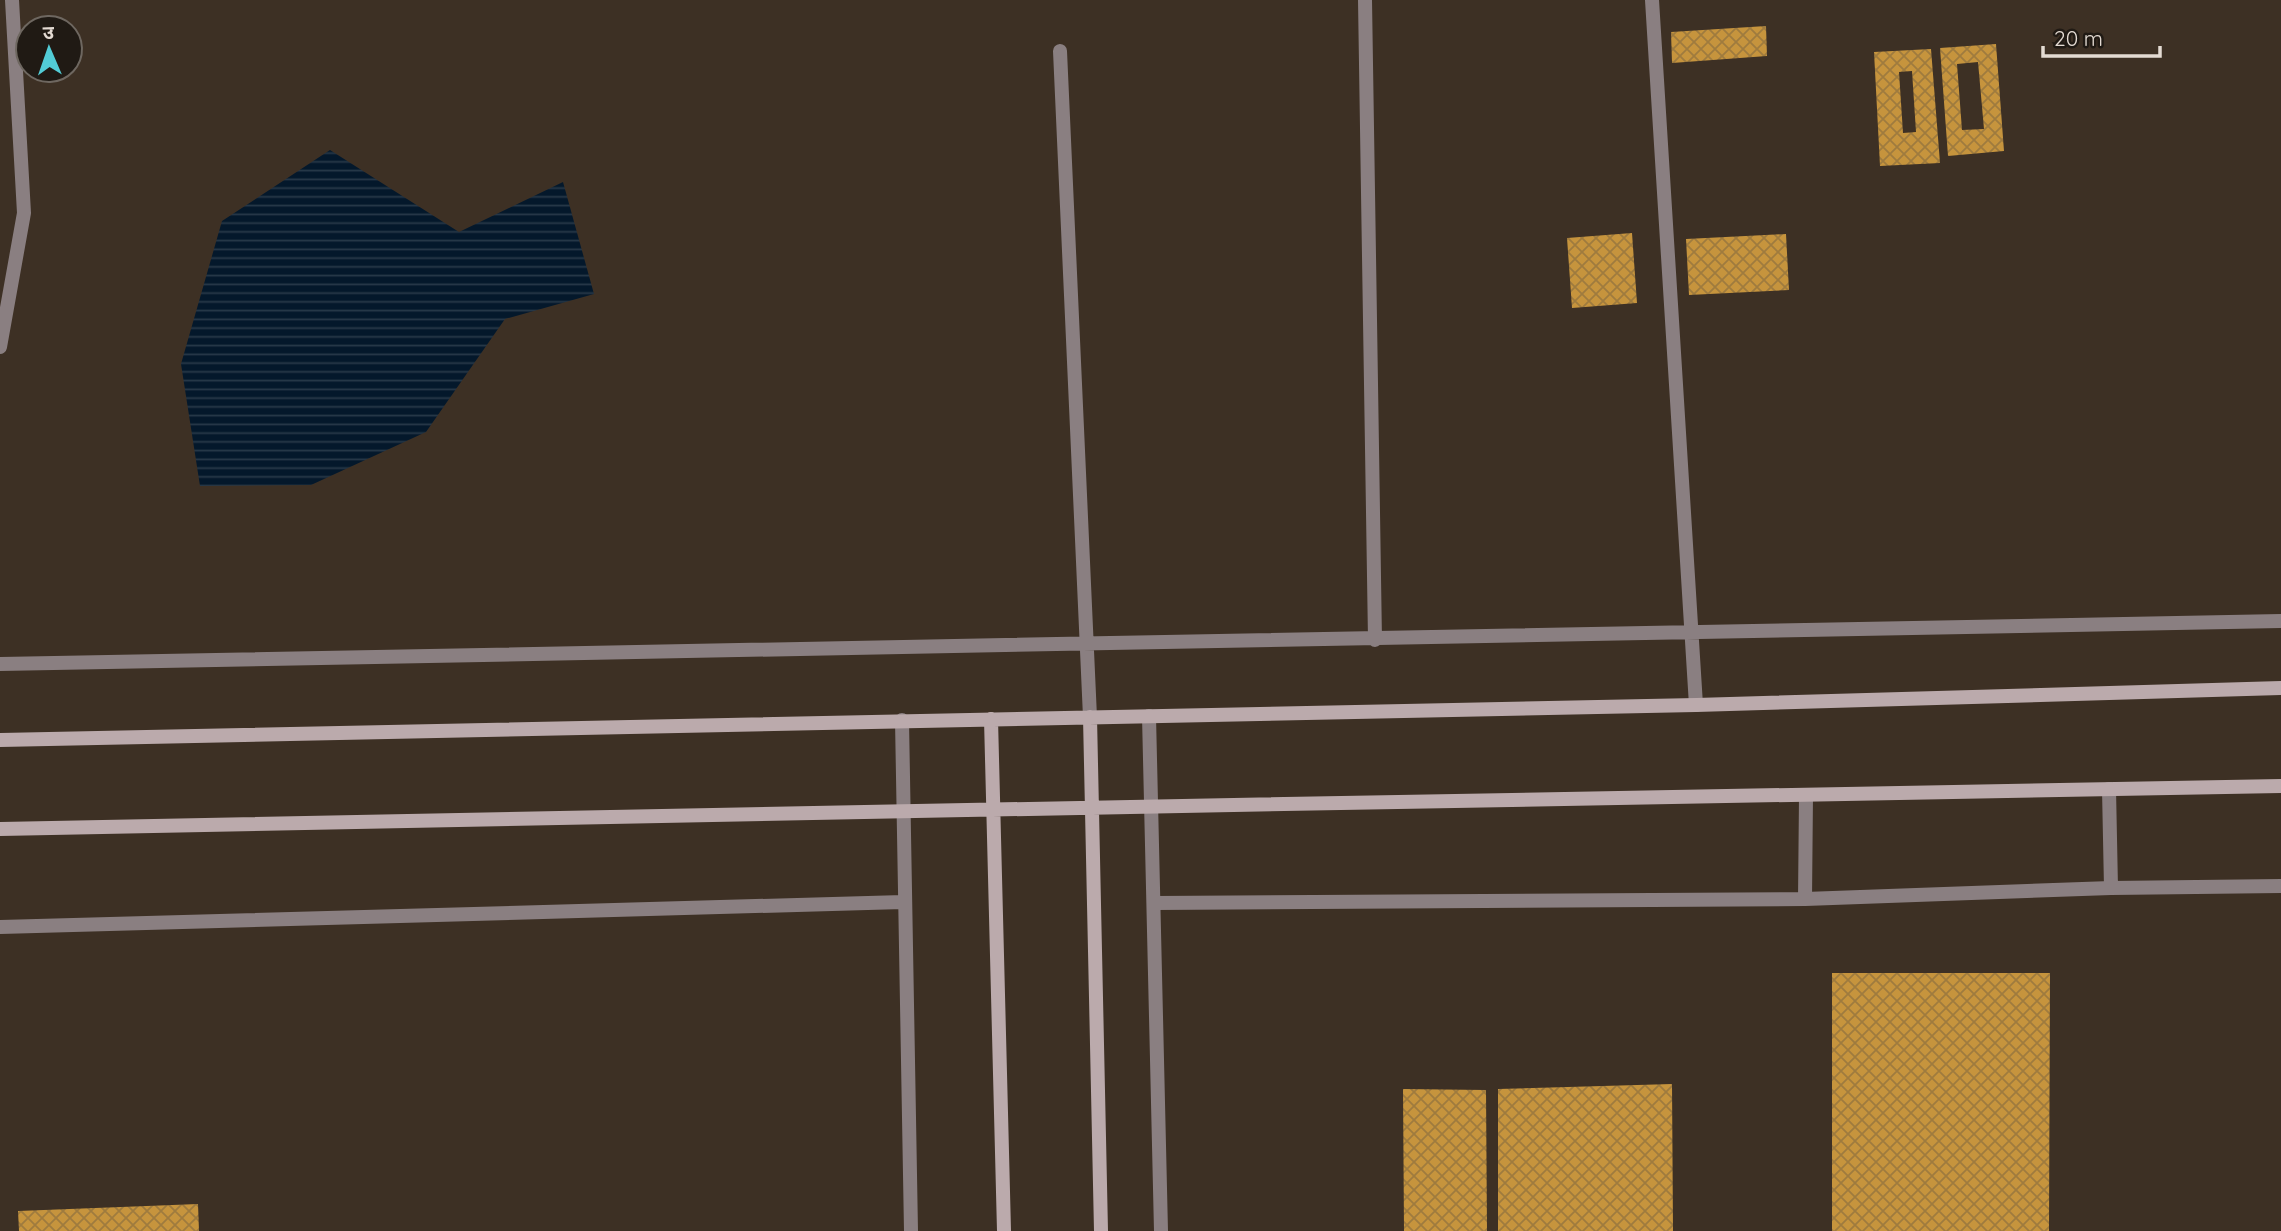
<svg xmlns="http://www.w3.org/2000/svg" width="2281" height="1231" font-family="Quicksand,'Noto Sans Devanagari',sans-serif">
<defs>
<pattern id="water-rules" width="6" height="5" patternUnits="userSpaceOnUse" patternTransform="scale(1.75)"><rect width="6" height="5" fill="#04182b"/><path d="M0 2.5h6" fill="none" stroke="#283949"/></pattern>
<pattern id="building-cross-hatch" width="8" height="8" patternUnits="userSpaceOnUse" patternTransform="scale(1.75)"><rect width="8" height="8" fill="#c6943d"/><path d="M0 0l8 8M0 8l8-8" fill="none" stroke="#9f7b3e"/></pattern>
</defs>
<rect width="100%" height="100%" fill="#3d3024"/>
<path fill="url(#water-rules)" d="M330,150L459,232L563,182L594,294L505,319L426,432L311,485L200,486L181,364L222,221Z"/>
<path fill="url(#building-cross-hatch)" fill-rule="evenodd" d="M1766,26L1767,56L1672,63L1671,32Z
M1996,44L2004,151L1948,156L1940,48ZM1978,62L1984,129L1962,130L1957,64Z
M1931,49L1940,163L1880,166L1874,52ZM1912,71L1916,132L1903,133L1899,72Z
M1632,233L1637,303L1572,308L1567,238Z
M1786,234L1789,290L1689,295L1686,239Z
M1832,973H2050L2049,1231H1832Z
M1672,1084L1673,1231H1498V1089Z
M1403,1089L1486,1090L1487,1231H1404Z
M198,1204L199,1231H19L18,1211Z"/>
<g fill="none" stroke-linecap="round" stroke-linejoin="round">
<path stroke="#8a7f81" stroke-width="14" d="M1149,716L1161,1231
M2109,789L2111,888
M1805,899L1806,796
M1155,903L1805,899L2111,888L2281,886"/>
<path stroke="#8a7f81" stroke-width="14" d="M1365,0L1375,640
M1652,0L1696,705
M1060,51L1090,717
M0,347L24,213L12,0
M0,664L2281,621
M902,720L911,1231
M0,927L903,902"/>
<path stroke="#bbaaac" stroke-width="14" d="M1090,717L1101,1231
M991,719L1004,1231
M0,740L1696,705L2281,688
M0,829C760,811 1521,802 2281,786"/>
</g>
<g transform="translate(49 49) rotate(358)"><circle r="33" fill="#201a14" stroke="#6e6760" stroke-width="2"/>
<path d="M0-5L12 26L0 18L-12 26Z" fill="#52ccd6"/>
<text y="-10" font-size="19" font-weight="bold" text-anchor="middle" fill="#e4dbd3">उ</text>
</g>
<path d="M2043 46v10h117v-10" fill="none" stroke="#e4dbd3" stroke-width="3.5"/>
<text x="2054" y="46" font-size="21" fill="#e4dbd3" stroke="#201a14" stroke-width="5" paint-order="stroke">20 m</text>
</svg>
